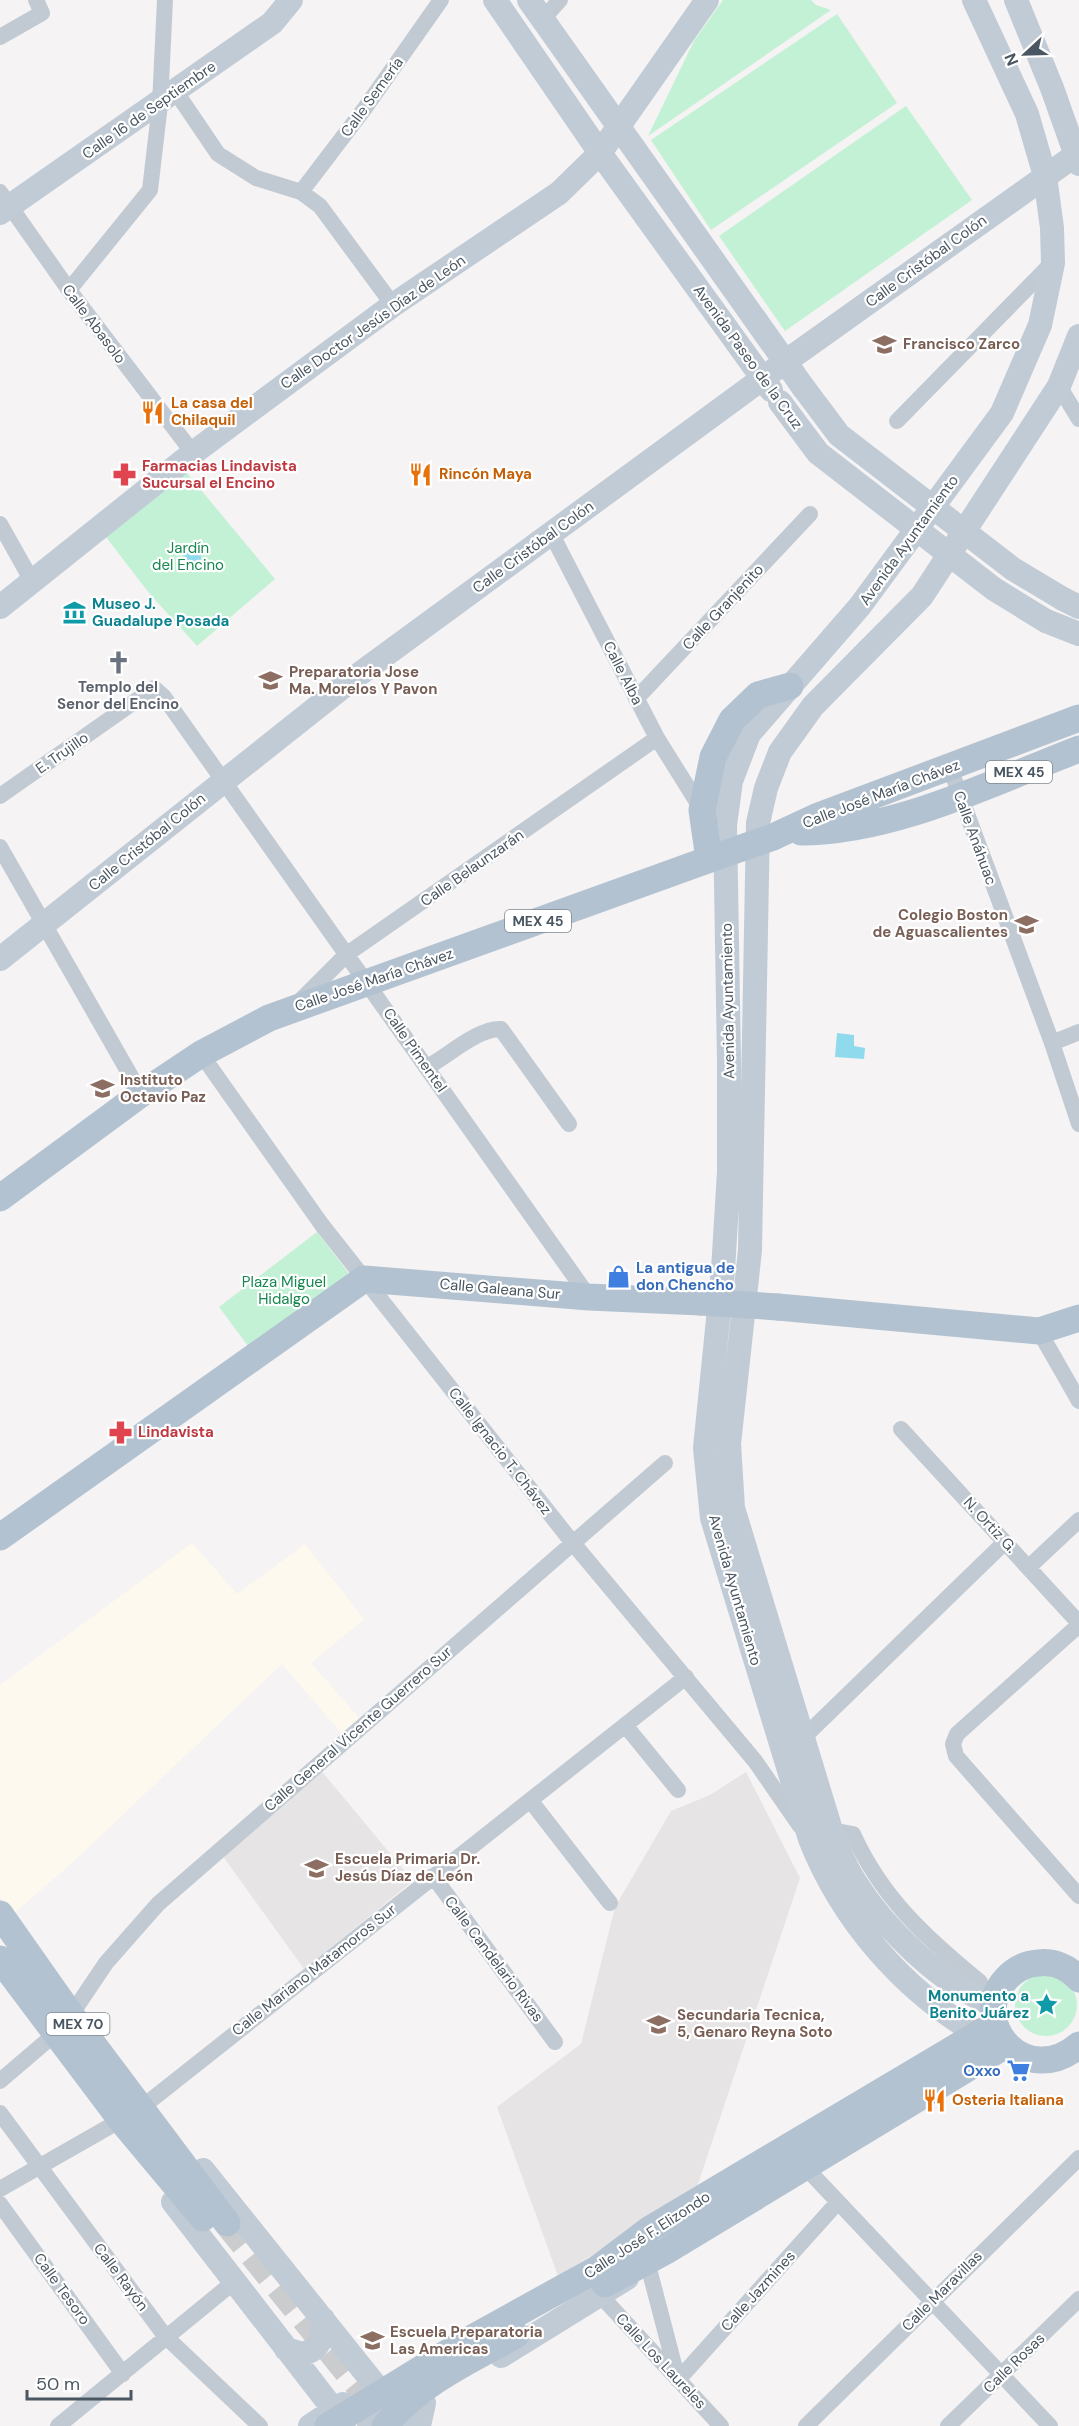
<svg xmlns="http://www.w3.org/2000/svg" width="1079" height="2426" font-family="'DM Sans',sans-serif">
<rect width="100%" height="100%" fill="#f5f3f3"/>
<path fill="#fdf9ef" d="M192,1543L237,1594L305,1544L364,1619L311,1663L360,1719L343,1735L282,1664L72,1863L13,1914L0,1896V1685Z"/>
<path fill="#e6e4e5" d="M319,1768L413,1881L304,1969L222,1855Z
M746,1772L800,1878L695,2193L558,2276L497,2107L581,2044L615,1907L671,1811L710,1795Z"/>
<path fill="#c3f1d5" d="M723,0H811L816,5L831,10L648,136L694,41Z
M837,14L897,103L711,230L651,140Z
M906,106L972,200L785,331L719,236Z
M186,472L275,579L197,646L149,593L106,537Z
M317,1232L350,1275L251,1350L219,1307Z
M1015 2005a31 31 0 1 1 62 0a31 31 0 1 1-62 0Z"/>
<path fill="#90daee" d="M183 558a9 9 0 1 1 18 0a9 9 0 1 1-18 0Z
M837,1033L854,1035V1046L865,1048L864,1059L835,1057Z"/>
<g fill="none" stroke-linecap="round" stroke-linejoin="round">
<path stroke="#caccce" stroke-width="27" stroke-dasharray="27 14" stroke-linecap="butt" d="M227,2223L385,2418"/>
<path stroke="#c1cad2" stroke-width="16" d="M542,20L560,0
M0,37L42,13L36,0
M176,92L218,154L256,178L301,192L320,206L393,305
M0,192L69,290L193,453
M301,192L365,108L441,0
M69,290L150,190L160,104L165,0
M1059,386L1079,419
M897,421L1052,263
M0,524L32,581
M551,533L657,738L702,810
M636,699L810,514
M950,768L1052,1043L1079,1124
M0,796L154,688L164,697L589,1297
M0,847L141,1094
M297,1004L347,954L657,738
M1052,1043L1079,1032
M201,1054L322,1225L572,1542L755,1761L800,1826
M427,1067C448,1056 478,1028 501,1029L569,1124
M1039,1331L1079,1401
M901,1429L1079,1623
M1029,1567L1079,1520
M1079,1625L957,1734L953,1744L956,1756L1079,1896
M625,1725L678,1790
M804,1737L1005,1542
M530,1800L610,1903
M831,1830L853,1834C882,1898 926,1938 980,1982L981,1999
M433,1876L555,2042
M71,2015L106,1963L158,1904L665,1463
M0,2081L55,2034
M141,2108L686,1677
M0,2113L165,2336L260,2426
M806,2168L1050,2426
M0,2189L121,2120
M0,2204L123,2374
M648,2265L677,2376
M600,2295L721,2426
M678,2380L838,2202
M58,2426L235,2281
M806,2426L1079,2158
M948,2426L1079,2299"/>
<path stroke="#c1cbd6" stroke-width="24" d="M495,0L600,153L771,390
M529,0L803,387
M974,0L1027,114L1045,176L1052,228L1053,263L1040,325L1002,413L860,606L749,734L731,781L725,825L729,1061V1172L723,1270L705,1448L712,1518L810,1839C842,1920 903,1990 978,2034
M1016,0L1052,88L1079,164
M0,213L272,23L291,0
M1063,599L1079,607
M0,607L193,453L393,305L559,193L600,153L707,0
M1046,621L1079,634
M0,959L354,678L785,362L1077,154
M994,2004C942,1986 883,1927 854,1880C844,1865 838,1847 831,1830L733,1508L729,1444L750,1250L758,823L766,788L780,752L813,706L922,596L1059,386L1079,336
M203,2170L408,2426
M173,2202L344,2423
M286,2349L302,2354C321,2350 323,2336 323,2319
M501,2356L627,2278
M310,2426L343,2404
M369,2426L375,2411L397,2393
M419,2426L424,2403"/>
<path stroke="#b3c2d1" stroke-width="27" d="M801,832C894,832 993,782 1079,749
M773,837L816,817L1079,718
M709,859L702,810L713,757L732,720L758,695L790,686
M0,1198L141,1094L201,1054L269,1018L713,858
M778,1307L1039,1331L1079,1318
M0,1537L364,1279L589,1297L701,1302
M0,1914L71,2015L227,2223
M0,1959L121,2120L203,2218
M1079,1979C1068,1967 1053,1961 1038,1963C1025,1964 1014,1970 1006,1979C966,2024 1027,2090 1079,2045
M597,2269L650,2229L995,2024
M605,2284L666,2251L1006,2045"/>
<path stroke="#c1cbd6" stroke-width="24" d="M803,387L839,435L1013,569L1063,599
M780,402L818,453L994,589L1046,621"/>
<path stroke="#b3c2d1" stroke-width="27" d="M713,858L773,837
M701,1302L778,1307
M328,2426L465,2342L597,2269
M385,2426C419,2383 469,2361 516,2335"/>
</g>
<defs>
<symbol id="school-bare" viewBox="-9 -9 18 18"><path d="M0-5L7-2L0 1L-7-2ZM-4 1L0 2.5L4 1V4Q0 6-4 4Z" fill="#8d6e63" stroke="#fff" stroke-width="2.5" paint-order="stroke"/></symbol>
<symbol id="restaurant-bare" viewBox="-9 -9 18 18"><path d="M-5-6h1v4h1v-4h1v4h1v-4h1v5L-1.5 .5V6h-2V.5L-5-1ZM5-6V6H3V1.5H1.5Q1.5-4 5-6Z" fill="#e8710a" stroke="#fff" stroke-width="2.5" paint-order="stroke"/></symbol>
<symbol id="pharmacy-bare" viewBox="-9 -9 18 18"><path d="M-2-6h4v4h4v4h-4v4h-4v-4h-4v-4h4Z" fill="#e0444e" stroke="#fff" stroke-width="2.5" paint-order="stroke"/></symbol>
<symbol id="museum-bare" viewBox="-9 -9 18 18"><path d="M0-6L6-3V-2H-6V-3ZM-5-1h2V3h-2ZM-1-1h2V3h-2ZM3-1h2V3H3ZM-6 4H6V6H-6Z" fill="#0f9aa8" stroke="#fff" stroke-width="2.5" paint-order="stroke"/></symbol>
<symbol id="church-bare" viewBox="-9 -9 18 18"><path d="M-1.2-6h2.4v3.5h3.3v2.4h-3.3V6h-2.4V-.1h-3.3v-2.4h3.3Z" fill="#6b7280" stroke="#fff" stroke-width="2.5" paint-order="stroke"/></symbol>
<symbol id="university-bare" viewBox="-9 -9 18 18"><path d="M0-5L7-2L0 1L-7-2ZM-4 1L0 2.5L4 1V4Q0 6-4 4Z" fill="#8d6e63" stroke="#fff" stroke-width="2.5" paint-order="stroke"/></symbol>
<symbol id="shop-bare" viewBox="-9 -9 18 18"><path d="M-5-2.5h2.3a2.7 3.5 0 0 1 5.4 0H5L5.5 6h-11ZM-1.5-2.5h3a1.5 2.3 0 0 0-3 0Z" fill="#3f7fe0" stroke="#fff" stroke-width="2.5" paint-order="stroke"/></symbol>
<symbol id="sight-bare" viewBox="-9 -9 18 18"><path d="M0-6L1.8-2.2L6-1.7L2.9 1.2L3.7 5.4L0 3.3L-3.7 5.4L-2.9 1.2L-6-1.7L-1.8-2.2Z" fill="#0f9aa8" stroke="#fff" stroke-width="2.5" paint-order="stroke"/></symbol>
<symbol id="supermarket-bare" viewBox="-9 -9 18 18"><path d="M-6-5.5h2.5l.6 2H6L4.5 2H-2.5L-4.4-4H-6ZM-1.5 3.2a1.3 1.3 0 1 0 .1 0ZM3 3.2a1.3 1.3 0 1 0 .1 0Z" fill="#3f7fe0" stroke="#fff" stroke-width="2.5" paint-order="stroke"/></symbol>
</defs>
<g fill-rule="evenodd">
<use href="#school-bare" x="868" y="328" width="33" height="33"/>
<use href="#restaurant-bare" x="136" y="396" width="33" height="33"/>
<use href="#restaurant-bare" x="404" y="458" width="33" height="33"/>
<use href="#pharmacy-bare" x="108" y="458" width="33" height="33"/>
<use href="#museum-bare" x="58" y="596" width="33" height="33"/>
<use href="#church-bare" x="102" y="646" width="33" height="33"/>
<use href="#university-bare" x="254" y="664" width="33" height="33"/>
<use href="#school-bare" x="1010" y="908" width="33" height="33"/>
<use href="#university-bare" x="86" y="1072" width="33" height="33"/>
<use href="#shop-bare" x="602" y="1260" width="33" height="33"/>
<use href="#pharmacy-bare" x="104" y="1416" width="33" height="33"/>
<use href="#school-bare" x="300" y="1852" width="33" height="33"/>
<use href="#sight-bare" x="1030" y="1988" width="33" height="33"/>
<use href="#school-bare" x="642" y="2008" width="33" height="33"/>
<use href="#supermarket-bare" x="1002" y="2054" width="33" height="33"/>
<use href="#restaurant-bare" x="918" y="2084" width="33" height="33"/>
<use href="#university-bare" x="356" y="2324" width="33" height="33"/>
</g>
<g text-anchor="middle" dominant-baseline="central" stroke-width="4.5" stroke-linejoin="round" paint-order="stroke">
<g fill="#fff" stroke="#808990" stroke-width="1.5">
<rect x="986" y="761" width="66" height="22" rx="4.5"/>
<rect x="505" y="910" width="66" height="22" rx="4.5"/>
<rect x="46.5" y="2013" width="63" height="22" rx="4.5"/>
</g>
<g font-size="14" font-weight="bold" fill="#4a5661">
<text x="1019" y="772">MEX 45</text>
<text x="538" y="921">MEX 45</text>
<text x="78" y="2024">MEX 70</text>
</g>
<g font-size="15" fill="#4a5661" stroke="#fff">
<text transform="translate(372 97) rotate(-54)">Calle Semería</text>
<text transform="translate(149 110) rotate(-35)">Calle 16 de Septiembre</text>
<text transform="translate(926 261) rotate(-36)">Calle Cristóbal Colón</text>
<text transform="translate(373 322) rotate(-35)">Calle Doctor Jesús Díaz de León</text>
<text transform="translate(94 324) rotate(53)">Calle Abasolo</text>
<text transform="translate(748 357) rotate(54)">Avenida Paseo de la Cruz</text>
<text transform="translate(909 540) rotate(-54)">Avenida Ayuntamiento</text>
<text transform="translate(533 547) rotate(-36)">Calle Cristóbal Colón</text>
<text transform="translate(723 607) rotate(-47)">Calle Granjenito</text>
<text transform="translate(623 673) rotate(63)">Calle Alba</text>
<text transform="translate(62 753) rotate(-35)">E. Trujillo</text>
<text transform="translate(881 794) rotate(-21)">Calle José María Chávez</text>
<text transform="translate(975 838) rotate(70)">Calle Anáhuac</text>
<text transform="translate(147 842) rotate(-39)">Calle Cristóbal Colón</text>
<text transform="translate(472 868) rotate(-35)">Calle Belaunzarán</text>
<text transform="translate(374 980) rotate(-19)">Calle José María Chávez</text>
<text transform="translate(728 1001) rotate(-91)">Avenida Ayuntamiento</text>
<text transform="translate(415 1050) rotate(55)">Calle Pimentel</text>
<text transform="translate(500 1289) rotate(5)">Calle Galeana Sur</text>
<text transform="translate(500 1451) rotate(52)">Calle Ignacio T. Chávez</text>
<text transform="translate(990 1525) rotate(47)">N. Ortiz G.</text>
<text transform="translate(735 1590) rotate(74)">Avenida Ayuntamiento</text>
<text transform="translate(358 1729) rotate(-41)">Calle General Vicente Guerrero Sur</text>
<text transform="translate(494 1959) rotate(53)">Calle Candelario Rivas</text>
<text transform="translate(314 1970) rotate(-38)">Calle Mariano Matamoros Sur</text>
<text transform="translate(647 2235) rotate(-33)">Calle José F. Elizondo</text>
<text transform="translate(121 2277) rotate(53)">Calle Rayón</text>
<text transform="translate(62 2289) rotate(54)">Calle Tesoro</text>
<text transform="translate(758 2291) rotate(-48)">Calle Jazmines</text>
<text transform="translate(942 2291) rotate(-45)">Calle Maravillas</text>
<text transform="translate(661 2361) rotate(47)">Calle Los Laureles</text>
<text transform="translate(1014 2363) rotate(-44)">Calle Rosas</text>
</g>
<g font-size="15" font-weight="bold" fill="#785e54" stroke="#fff" text-anchor="start">
<text x="903" y="344">Francisco Zarco</text>
<text x="289" y="672">Preparatoria Jose<tspan x="289" dy="17">Ma. Morelos Y Pavon</tspan></text>
<text x="1008" y="915" text-anchor="end">Colegio Boston<tspan x="1008" dy="17">de Aguascalientes</tspan></text>
<text x="120" y="1080">Instituto<tspan x="120" dy="17">Octavio Paz</tspan></text>
<text x="335" y="1859">Escuela Primaria Dr.<tspan x="335" dy="17">Jesús Díaz de León</tspan></text>
<text x="677" y="2015">Secundaria Tecnica,<tspan x="677" dy="17">5, Genaro Reyna Soto</tspan></text>
<text x="390" y="2332">Escuela Preparatoria<tspan x="390" dy="17">Las Americas</tspan></text>
</g>
<g font-size="15" font-weight="bold" fill="#c56008" stroke="#fff" text-anchor="start">
<text x="171" y="403">La casa del<tspan x="171" dy="17">Chilaquil</tspan></text>
<text x="439" y="474">Rincón Maya</text>
<text x="952" y="2100">Osteria Italiana</text>
</g>
<g font-size="15" font-weight="bold" fill="#be3a42" stroke="#fff" text-anchor="start">
<text x="142" y="466">Farmacias Lindavista<tspan x="142" dy="17">Sucursal el Encino</tspan></text>
<text x="138" y="1432">Lindavista</text>
</g>
<g font-size="15" fill="#17864f" stroke="#fff">
<text x="188" y="548">Jardín<tspan x="188" dy="17">del Encino</tspan></text>
<text x="284" y="1282">Plaza Miguel<tspan x="284" dy="17">Hidalgo</tspan></text>
</g>
<g font-size="15" font-weight="bold" fill="#0d838f" stroke="#fff" text-anchor="start">
<text x="92" y="604">Museo J.<tspan x="92" dy="17">Guadalupe Posada</tspan></text>
<text x="1029" y="1996" text-anchor="end">Monumento a<tspan x="1029" dy="17">Benito Juárez</tspan></text>
</g>
<g font-size="15" font-weight="bold" fill="#5b616d" stroke="#fff">
<text x="118" y="687">Templo del<tspan x="118" dy="17">Senor del Encino</tspan></text>
</g>
<g font-size="15" font-weight="bold" fill="#366cbe" stroke="#fff" text-anchor="start">
<text x="636" y="1268">La antigua de<tspan x="636" dy="17">don Chencho</tspan></text>
<text x="1001" y="2071" text-anchor="end">Oxxo</text>
</g>
</g>
<g transform="translate(1025 54) rotate(248)" stroke="#ffffff" stroke-width="4.5" paint-order="stroke">
<path d="M0-4.5L10 22L0 15L-10 22Z" fill="#4a5661"/>
<text y="-9" font-size="16" font-weight="bold" text-anchor="middle" fill="#4a5661">N</text>
</g>
<path d="M27 2390v9h104v-9" fill="none" stroke="#4a5661" stroke-width="3"/>
<text x="36" y="2390" font-size="18" fill="#4a5661" stroke="#ffffff" stroke-width="4.5" paint-order="stroke">50 m</text>
</svg>
